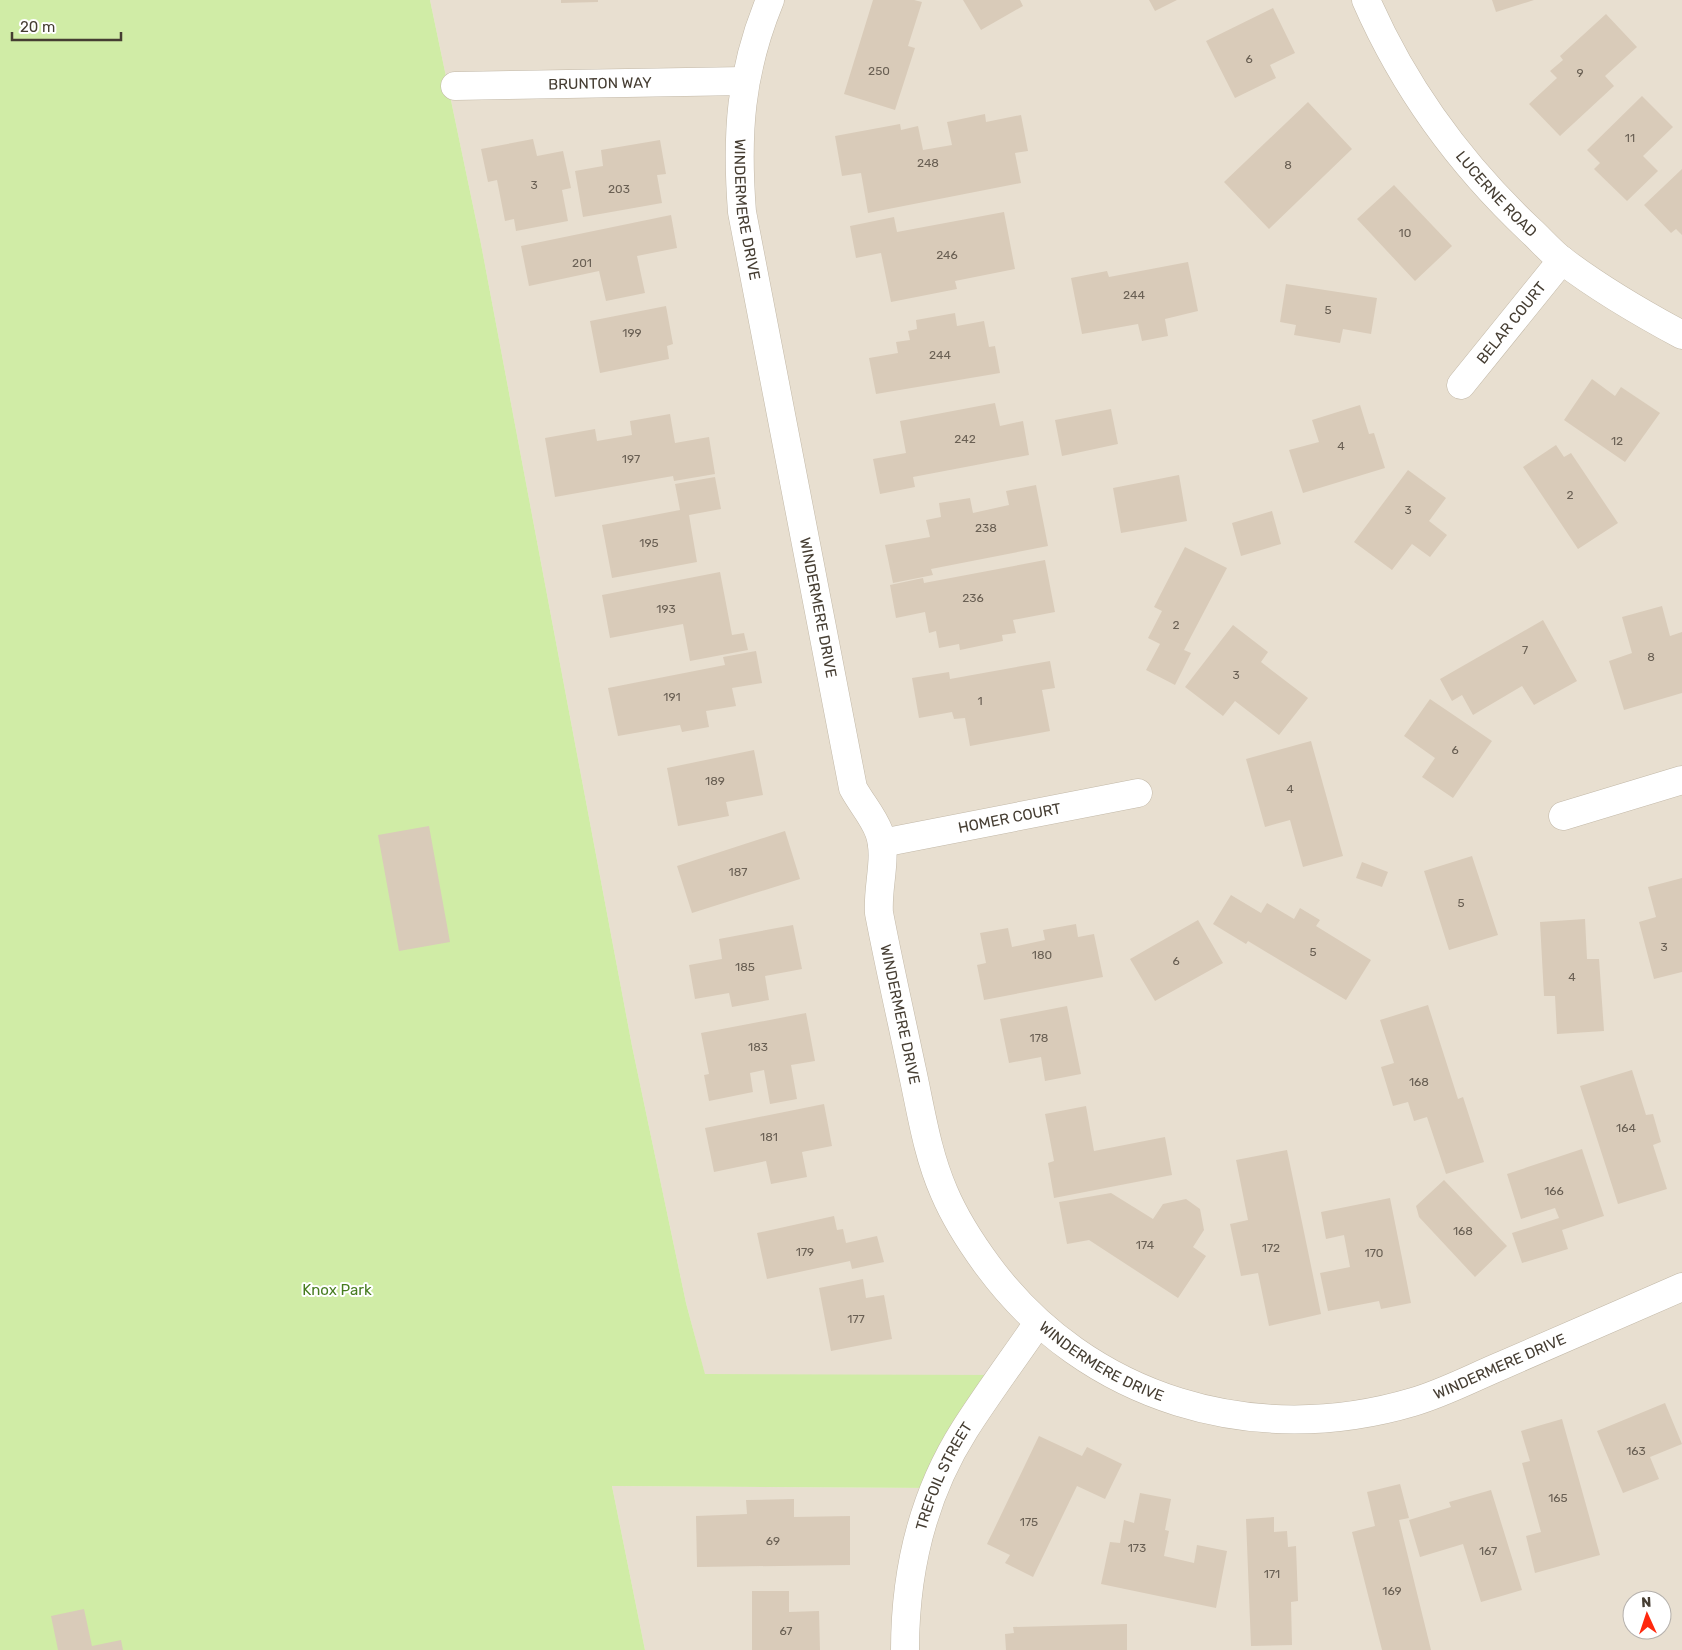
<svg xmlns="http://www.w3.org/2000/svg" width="1682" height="1650" font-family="Rubik,sans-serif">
<rect width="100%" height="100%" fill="#f3ede2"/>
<path fill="#e8dfd0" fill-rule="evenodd" d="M430,0H1682V1650H645L612,1486L935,1488L1001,1375H705L686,1303L632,1046L481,244ZM1632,1600H1662V1630H1632Z"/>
<path fill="#d0eca6" d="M0,0H430L481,244L632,1046L686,1303L705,1374L1002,1375L935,1488L612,1486L645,1650H0Z"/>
<path fill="#d9cbb9" d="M561,0H598V2L561,3Z
M873,0H914L922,2L908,46L915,48L895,110L844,94Z
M963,0H1020L1023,6L981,30Z
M1149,0H1177L1155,11Z
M1492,0H1534L1496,12Z
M1273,8L1295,53L1270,65L1276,78L1235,98L1206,41Z
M1606,14L1637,47L1605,76L1614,86L1560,136L1529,104L1557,78L1550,71L1563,60L1560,56Z
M1642,96L1673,127L1643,156L1658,171L1627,201L1594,169L1600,163L1587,150Z
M1308,102L1352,149L1269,229L1224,182Z
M985,114L986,122L1021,115L1028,151L1015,153L1021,183L868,213L861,173L842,176L835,136L900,124L901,130L918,126L923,150L952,145L947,122Z
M533,139L537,156L563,151L571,188L562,190L568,221L516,231L514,219L505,221L497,180L488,182L481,149Z
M660,140L666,174L657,175L662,203L583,217L575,171L603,166L601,150Z
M1682,169V235L1676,229L1671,233L1644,205Z
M1394,185L1452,246L1415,281L1357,219Z
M1004,212L1015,269L955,281L957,289L891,302L881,253L856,258L850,226L894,217L897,232Z
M671,215L677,248L637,256L645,293L606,301L599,271L529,286L521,246Z
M1188,262L1198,311L1165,319L1168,336L1142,341L1138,324L1082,334L1071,278L1107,271L1109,277Z
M1286,284L1377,298L1371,334L1343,329L1340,343L1294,335L1296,325L1280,322Z
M666,306L673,344L667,346L669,359L600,373L590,321Z
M955,313L957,326L984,321L989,347L995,346L1000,373L876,394L869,358L898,353L896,342L910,340L908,331L917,329L916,320Z
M1592,379L1615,396L1621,387L1660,413L1625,462L1564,420Z
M995,403L1000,426L1023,421L1029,455L913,477L915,487L880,494L873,459L906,453L900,421Z
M1360,405L1369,434L1374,433L1385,468L1303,493L1289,450L1319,442L1312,420Z
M1111,409L1118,444L1062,456L1055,420Z
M670,414L675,443L709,437L715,474L674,481L673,476L555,497L545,438L595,429L597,441L632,435L630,421Z
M1556,445L1564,457L1571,453L1618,523L1578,549L1523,467Z
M1408,470L1446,498L1429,521L1447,535L1430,557L1412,544L1392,570L1354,542Z
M1179,475L1187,521L1121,533L1113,488Z
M715,477L721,509L689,515L697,562L612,578L602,525L680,510L675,484Z
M1036,485L1048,546L931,569L933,575L893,583L885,545L930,537L926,520L941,517L939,503L970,498L973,513L1009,505L1006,491Z
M1272,511L1281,544L1241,556L1232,523Z
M1185,547L1227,568L1184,650L1191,653L1175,685L1146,670L1160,644L1148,638L1162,611L1154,607Z
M1045,560L1055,612L1013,620L1016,633L1002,635L1003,641L960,650L959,644L939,648L936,631L929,633L925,612L896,618L890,585L923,578L924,583Z
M720,572L732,635L744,633L748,650L690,661L683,624L610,638L602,595Z
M1662,606L1670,636L1682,632V693L1624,710L1609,661L1632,653L1622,617Z
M1543,620L1577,681L1534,705L1522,686L1473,715L1462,695L1452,701L1440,679Z
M1233,625L1268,652L1261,662L1308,698L1279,735L1235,701L1223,716L1185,687Z
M756,651L762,683L732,688L736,706L706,711L709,727L682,732L680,725L618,736L608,688L725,665L723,657Z
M1050,661L1055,688L1042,690L1050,731L970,746L965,718L954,719L952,712L919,718L912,678L949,672L950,679Z
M1430,699L1492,741L1453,798L1422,777L1435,758L1404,736Z
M1311,741L1343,856L1303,867L1290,820L1265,827L1246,759Z
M754,750L763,795L726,802L729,816L678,826L667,768Z
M429,826L450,942L399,951L378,835Z
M785,831L800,879L692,913L677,866Z
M1472,856L1498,935L1449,950L1424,871Z
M1362,862L1388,872L1382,887L1356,878Z
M1682,878V972L1654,979L1639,922L1656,917L1648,887Z
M1231,895L1261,913L1267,903L1294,919L1300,908L1320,920L1316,926L1371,960L1346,1000L1248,941L1246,944L1213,924Z
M1585,919L1587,959H1599L1604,1031L1557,1034L1555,996H1544L1540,922Z
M1198,920L1223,963L1155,1001L1130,959Z
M1076,924L1078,937L1094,934L1103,977L984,1000L977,965L986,963L980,933L1008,928L1012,947L1045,940L1043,930Z
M793,925L802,969L765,976L769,1000L732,1007L729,993L695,999L689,965L722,959L719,939Z
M1428,1005L1458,1099L1463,1097L1484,1162L1446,1174L1427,1117L1414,1121L1408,1102L1393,1106L1381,1067L1394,1063L1380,1020Z
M1067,1006L1081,1074L1045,1081L1041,1057L1009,1063L1000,1019Z
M806,1013L815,1061L791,1065L797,1099L770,1104L764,1070L750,1073L753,1092L709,1101L704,1075L709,1074L701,1033Z
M1632,1070L1646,1115L1653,1114L1661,1142L1653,1145L1667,1189L1618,1204L1580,1086Z
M824,1104L832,1146L802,1152L807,1177L771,1184L766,1161L714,1172L705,1128Z
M1086,1106L1094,1151L1165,1137L1172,1175L1054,1198L1048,1163L1054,1161L1045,1114Z
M1582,1149L1604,1216L1562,1230L1568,1249L1522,1263L1512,1233L1559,1218L1555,1208L1521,1219L1507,1174Z
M1287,1150L1321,1314L1269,1326L1258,1273L1241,1276L1230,1224L1248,1220L1236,1160Z
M1444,1180L1507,1246L1475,1277L1419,1217L1416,1206Z
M1111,1193L1153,1219L1163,1204L1186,1199L1200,1209L1204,1230L1193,1247L1206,1256L1178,1298L1089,1240L1067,1244L1059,1202Z
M1390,1198L1411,1303L1381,1309L1379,1301L1328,1311L1320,1273L1350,1267L1344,1235L1326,1239L1321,1212Z
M834,1216L837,1230L843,1229L846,1243L877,1236L884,1262L852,1269L850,1261L767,1279L757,1233Z
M863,1279L866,1298L884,1295L892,1339L831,1351L819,1288Z
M1665,1403L1682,1444L1650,1457L1659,1479L1623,1493L1597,1431Z
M1562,1419L1600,1555L1535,1573L1526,1536L1541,1532L1522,1463L1530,1461L1521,1431Z
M1039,1436L1082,1456L1087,1447L1122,1464L1105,1499L1077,1486L1033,1577L1005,1563L1010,1555L987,1544Z
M1400,1484L1409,1518L1399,1520L1431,1650H1382L1352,1532L1375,1526L1367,1492Z
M1491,1490L1522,1590L1481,1602L1463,1544L1420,1557L1409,1520L1451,1507L1449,1502Z
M1140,1493L1171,1499L1165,1530L1169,1531L1164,1556L1194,1563L1197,1545L1227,1551L1216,1608L1101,1584L1110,1542L1120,1543L1124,1520L1134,1523Z
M794,1499V1517L850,1516V1565L697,1567L696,1516L747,1514L746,1500Z
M1274,1517V1532L1287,1531L1288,1547L1296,1546L1298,1601L1291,1602L1292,1645L1251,1646L1246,1519Z
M752,1591H789V1612L819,1611L820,1650H752Z
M84,1609L92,1646L121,1640L123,1650H58L51,1616Z
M1127,1624V1650H1006L1005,1634L1014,1633L1013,1627Z"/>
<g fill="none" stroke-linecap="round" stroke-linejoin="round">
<defs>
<g id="minor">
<path id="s1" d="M770,0C740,73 736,134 742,212L853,788C861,803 873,816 879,832C888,857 877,886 879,913C889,965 901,1018 912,1070C921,1111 927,1153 944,1192C955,1218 971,1243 988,1266C1087,1400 1255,1449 1413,1402C1444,1393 1474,1377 1503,1365C1563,1339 1622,1313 1682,1287"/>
<path id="s2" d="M1366,0C1404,87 1461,165 1530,230C1541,240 1551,252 1563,261C1600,289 1641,313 1682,335"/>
<path id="s3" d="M455,86L745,81"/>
<path id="s4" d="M1461,385L1562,260"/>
<path d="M1563,816L1682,780"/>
<path id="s5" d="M882,843L1138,793"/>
<path id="s6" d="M905,1650C905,1572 923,1495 965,1429C988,1393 1014,1358 1038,1323"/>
</g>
</defs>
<use href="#minor" stroke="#c2b8a7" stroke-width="29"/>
<use href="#minor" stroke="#fff" stroke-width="28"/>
</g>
<g text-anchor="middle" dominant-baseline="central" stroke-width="4" stroke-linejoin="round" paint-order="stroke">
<g font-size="12" fill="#6a6054">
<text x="1249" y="59">6</text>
<text x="879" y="71">250</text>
<text x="1580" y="73">9</text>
<text x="1630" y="138">11</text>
<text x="928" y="163">248</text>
<text x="1288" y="165">8</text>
<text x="534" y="185">3</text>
<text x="619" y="189">203</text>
<text x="1405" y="233">10</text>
<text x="947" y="255">246</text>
<text x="582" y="263">201</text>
<text x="1134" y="295">244</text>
<text x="1328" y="310">5</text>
<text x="632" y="333">199</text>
<text x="940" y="355">244</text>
<text x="965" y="439">242</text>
<text x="1617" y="441">12</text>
<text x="1341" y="446">4</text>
<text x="631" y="459">197</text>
<text x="1570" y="495">2</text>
<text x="1408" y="510">3</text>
<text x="986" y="528">238</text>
<text x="649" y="543">195</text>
<text x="973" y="598">236</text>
<text x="666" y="609">193</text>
<text x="1176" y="625">2</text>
<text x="1525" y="650">7</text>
<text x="1651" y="657">8</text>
<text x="1236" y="675">3</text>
<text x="672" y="697">191</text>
<text x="980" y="701">1</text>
<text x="1455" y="750">6</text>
<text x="715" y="781">189</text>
<text x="1290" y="789">4</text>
<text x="738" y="872">187</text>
<text x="1461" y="903">5</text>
<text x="1664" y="947">3</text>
<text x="1313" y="952">5</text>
<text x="1042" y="955">180</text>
<text x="1176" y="961">6</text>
<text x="745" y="967">185</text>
<text x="1572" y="977">4</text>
<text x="1039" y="1038">178</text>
<text x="758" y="1047">183</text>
<text x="1419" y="1082">168</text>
<text x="1626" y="1128">164</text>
<text x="769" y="1137">181</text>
<text x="1554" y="1191">166</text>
<text x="1463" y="1231">168</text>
<text x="1145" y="1245">174</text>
<text x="1271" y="1248">172</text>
<text x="805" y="1252">179</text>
<text x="1374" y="1253">170</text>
<text x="856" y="1319">177</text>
<text x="1636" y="1451">163</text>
<text x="1558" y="1498">165</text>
<text x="1029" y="1522">175</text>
<text x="773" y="1541">69</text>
<text x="1137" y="1548">173</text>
<text x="1488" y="1551">167</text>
<text x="1272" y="1574">171</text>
<text x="1392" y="1591">169</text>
<text x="786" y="1631">67</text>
</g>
<g font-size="15" fill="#453d32" stroke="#fff">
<text stroke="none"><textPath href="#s3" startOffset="145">BRUNTON WAY</textPath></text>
<text stroke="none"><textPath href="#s2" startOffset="235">LUCERNE ROAD</textPath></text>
<text stroke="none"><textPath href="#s1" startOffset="214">WINDERMERE DRIVE</textPath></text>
<text stroke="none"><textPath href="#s4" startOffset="80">BELAR COURT</textPath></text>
<text stroke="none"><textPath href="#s1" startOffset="619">WINDERMERE DRIVE</textPath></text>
<text stroke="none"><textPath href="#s5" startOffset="130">HOMER COURT</textPath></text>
<text stroke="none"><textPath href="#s1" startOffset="1039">WINDERMERE DRIVE</textPath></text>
<text stroke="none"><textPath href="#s1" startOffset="1459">WINDERMERE DRIVE</textPath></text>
<text stroke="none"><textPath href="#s1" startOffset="1878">WINDERMERE DRIVE</textPath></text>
<text stroke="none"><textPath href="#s6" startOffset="180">TREFOIL STREET</textPath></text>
</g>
<g font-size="15" fill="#477c20" stroke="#fff">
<text x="337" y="1290">Knox Park</text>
</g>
</g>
<g transform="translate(1647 1615) rotate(357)"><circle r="24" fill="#ffffff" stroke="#b5b1ad"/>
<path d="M0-4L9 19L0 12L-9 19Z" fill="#ff280d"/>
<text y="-8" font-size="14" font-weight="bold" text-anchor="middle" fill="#453d32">N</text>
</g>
<path d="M12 32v8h109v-8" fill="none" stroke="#453d32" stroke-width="2.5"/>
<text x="20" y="32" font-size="15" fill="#453d32" stroke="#ffffff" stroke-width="4" paint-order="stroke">20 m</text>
</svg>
